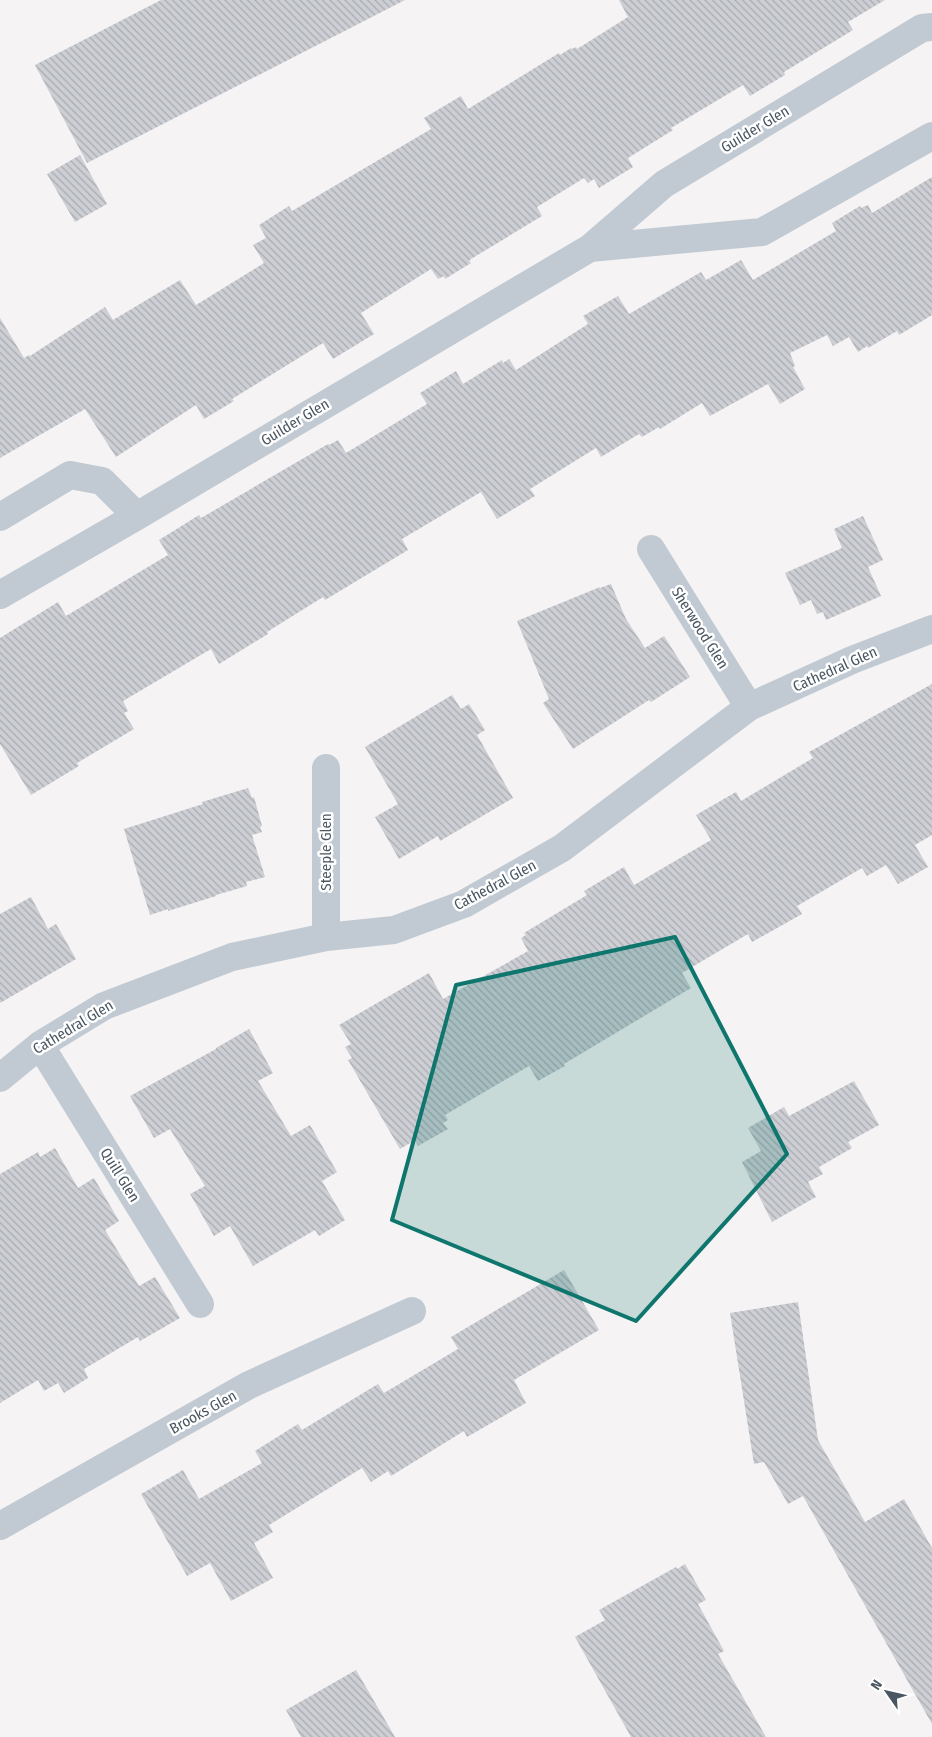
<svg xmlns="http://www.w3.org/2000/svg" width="932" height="1737" font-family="'Fira Sans Condensed',sans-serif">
<defs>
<pattern id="building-back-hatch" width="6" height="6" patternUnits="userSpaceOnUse" patternTransform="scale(1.25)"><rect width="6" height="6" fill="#cdcfd5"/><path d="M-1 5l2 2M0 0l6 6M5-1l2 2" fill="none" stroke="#a8abb0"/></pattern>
</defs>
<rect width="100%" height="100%" fill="#f5f3f3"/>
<path fill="url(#building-back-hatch)" d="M161,0H405L87,163L35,65Z
M619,0H885L848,22L853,30L784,72L785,75L750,96L743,85L671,128L673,130L628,158L633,167L599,188L594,179L588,183L584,178L537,207L542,216L471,259L469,261L471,263L445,279L444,276L438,279L431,269L361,313L374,334L333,359L323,343L232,399L234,401L204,419L196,405L116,457L85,409L0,458V318L24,358L29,355L30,356L105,307L113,320L180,280L196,305L264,263L253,245L266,238L259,225L289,206L292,211L431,129L424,118L461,96L468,109L559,53L560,55L571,48L572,49L576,47L577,49L628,17Z
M80,155L107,204L75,222L47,174Z
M932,177V315L899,335L897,331L868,348L867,346L858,352L849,337L833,346L827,335L790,353L795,366L793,367L805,389L780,404L768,384L710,416L702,403L660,429L659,427L642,437L639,434L601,457L596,448L530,489L535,496L497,519L481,492L402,539L408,550L325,600L323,597L267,632L268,634L219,664L211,649L123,701L128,711L124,713L134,729L77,763L79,766L31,795L0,744V638L58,602L66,616L168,555L159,540L199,515L201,518L328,444L329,445L338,440L346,453L427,404L420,393L456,371L463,384L502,360L503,363L509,359L516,370L588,324L583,316L618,296L629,314L701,272L706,280L741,260L753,280L836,231L832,223L860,206L861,208L868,205L872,213Z
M863,516L883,560L868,567L881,596L826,620L823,612L817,614L811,600L800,605L785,573L842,548L834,529Z
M611,584L626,619L645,648L664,636L690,677L651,702L649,700L573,749L543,703L549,699L517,621L600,587V588Z
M932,684V835L915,845L928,867L898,884L886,865L867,876L862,868L797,906L802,914L752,942L748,934L682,973L691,988L564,1064L565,1066L538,1081L529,1066L445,1115L448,1120L443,1123L448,1129L418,1146L415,1140L400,1149L348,1060L352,1058L345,1047L351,1044L339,1025L429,973L443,999L528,951L521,938L526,935L524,933L587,895L584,891L624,867L634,885L711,840L696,815L736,792L741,801L813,758L809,752Z
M452,695L461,709L469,704L485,730L477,735L513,798L440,841L438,836L399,859L375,817L398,804L365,747Z
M248,788L252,798L254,797L262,826L260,827L262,832L252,835L265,877L246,882L247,886L216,895V896L168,911V909L150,915L124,829L203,804L202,802Z
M31,897L48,929L56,924L76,959L0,1003V914Z
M249,1029L273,1073L258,1081L291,1136L310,1125L337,1172L322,1181L345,1220L319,1236L315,1230L253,1266L230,1226L214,1236L190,1194L205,1186L170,1129L154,1138L130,1096L216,1049V1048Z
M854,1081L879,1125L848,1142L852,1148L819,1167L823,1174L808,1182L816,1197L772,1222L742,1162L761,1151L748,1128L784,1107L789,1116Z
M55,1148L78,1188L94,1178L119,1221L105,1230L139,1286L155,1277L180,1318L140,1341L138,1337L84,1369L88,1378L64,1393L58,1383L44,1391L38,1380L0,1403V1174L38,1152L40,1157Z
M564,1270L599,1330L514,1380L526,1403L467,1437L464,1431L391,1476L388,1471L371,1482L362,1468L269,1525L273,1532L254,1543L273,1578L231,1601L210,1563L187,1576L141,1494L183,1470L199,1499L262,1463L255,1451L298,1424L302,1430L378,1384L384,1393L458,1349L451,1337Z
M798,1302L818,1440L865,1522L904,1499L932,1548V1724L803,1496L788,1504L764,1462L754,1464L730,1313Z
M685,1564L706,1600L698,1604L724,1651L718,1654L766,1737H631L575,1637L605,1620L599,1610L676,1567L677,1569Z
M356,1670L395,1737H301L286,1710Z"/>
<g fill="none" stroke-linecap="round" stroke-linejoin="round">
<path stroke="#c1cad2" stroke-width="28" d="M590,248L762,232L932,136
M0,517L70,475L102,481L137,516
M651,549L749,707
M0,595L137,516L590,248L664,184L922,28L932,27
M326,768V937
M40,1045L200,1304
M0,1078L40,1045L104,1006L232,957L326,937L394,930L464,904L562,848L749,707L852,660L932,629
M0,1526L249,1385L412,1311"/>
</g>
<path fill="#0f766e" fill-opacity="0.2" stroke="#0f766e" stroke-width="4" stroke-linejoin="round" d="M675,937L787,1154L636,1321L392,1220L456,985Z"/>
<g text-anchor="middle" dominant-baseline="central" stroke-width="5" stroke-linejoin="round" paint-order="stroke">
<g font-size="15" fill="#4a5661" stroke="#fff">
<text transform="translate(755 129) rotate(-31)">Guilder Glen</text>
<text transform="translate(295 422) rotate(-31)">Guilder Glen</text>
<text transform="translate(700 628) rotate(58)">Sherwood Glen</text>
<text transform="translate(835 669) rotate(-24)">Cathedral Glen</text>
<text transform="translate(326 852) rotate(-90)">Steeple Glen</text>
<text transform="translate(495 885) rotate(-28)">Cathedral Glen</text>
<text transform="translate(73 1027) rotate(-31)">Cathedral Glen</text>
<text transform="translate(120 1175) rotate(58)">Quill Glen</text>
<text transform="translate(203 1412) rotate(-29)">Brooks Glen</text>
</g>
</g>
<g transform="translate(887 1692) rotate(304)" stroke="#ffffff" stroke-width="4" paint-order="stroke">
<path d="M0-4L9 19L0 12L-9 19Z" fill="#4a5661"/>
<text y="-8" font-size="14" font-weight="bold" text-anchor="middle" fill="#4a5661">N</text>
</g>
</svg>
